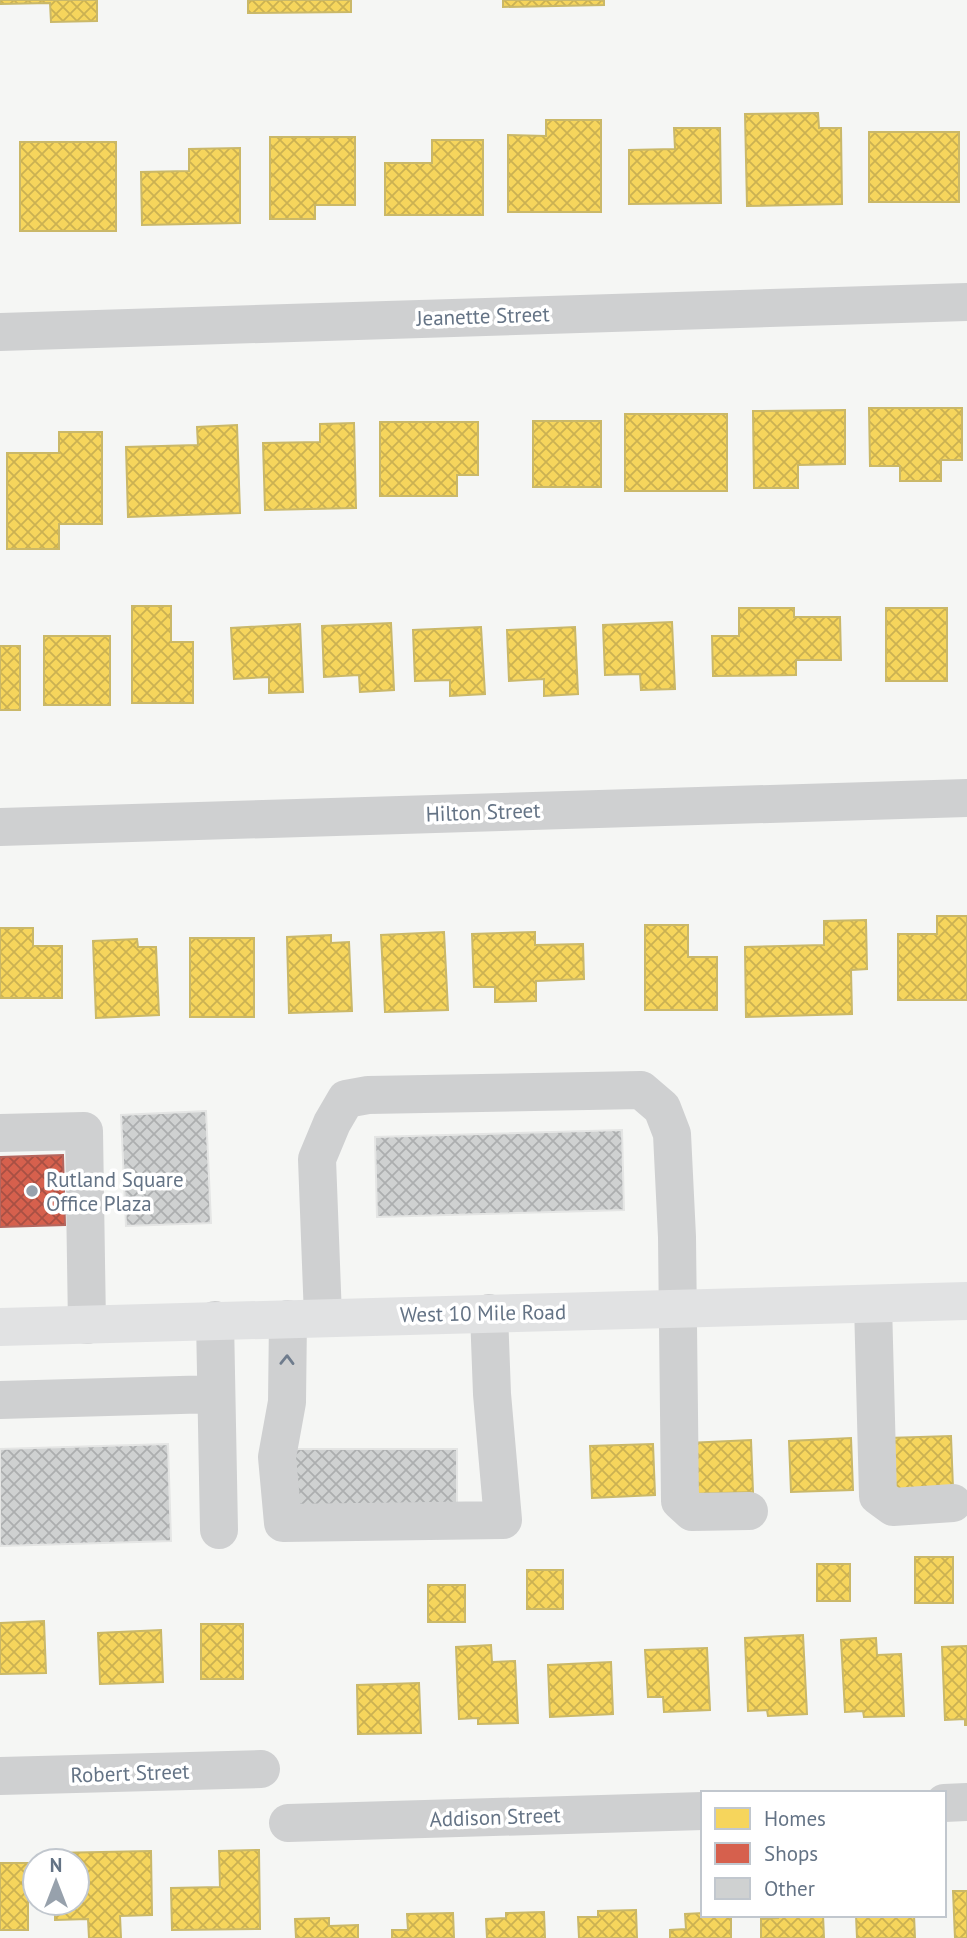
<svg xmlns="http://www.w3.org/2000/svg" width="967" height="1938" font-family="'PT Sans',sans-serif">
<defs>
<pattern id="homes-cross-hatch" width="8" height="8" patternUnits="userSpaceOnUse" patternTransform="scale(1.75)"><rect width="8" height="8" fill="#f6d55c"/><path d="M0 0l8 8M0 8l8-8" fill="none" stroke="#cbb152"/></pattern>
<pattern id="shops-cross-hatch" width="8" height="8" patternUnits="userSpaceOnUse" patternTransform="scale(1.75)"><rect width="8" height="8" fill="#d6604d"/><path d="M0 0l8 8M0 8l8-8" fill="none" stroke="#a85044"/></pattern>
<pattern id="building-cross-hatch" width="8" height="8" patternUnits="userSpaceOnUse" patternTransform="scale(1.75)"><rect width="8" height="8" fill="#cfd1d1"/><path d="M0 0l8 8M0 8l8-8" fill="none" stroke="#acaeaf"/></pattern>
</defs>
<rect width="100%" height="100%" fill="#f5f6f4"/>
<path fill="url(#homes-cross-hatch)" stroke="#cab868" stroke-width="2" d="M0,0H97V21L51,22L50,3L0,4Z
M248,0H351V12L248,13Z
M503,0H604V5L503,7Z
M818,113L819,128H841L842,204L747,206L745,114Z
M546,120H601V212H508V135L546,136Z
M674,128H720L721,203L629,204V150L675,149Z
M869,132H959V202H869Z
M270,137H355V205H315V219H270Z
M432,140H483V215H385V163H432Z
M20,142H116V231H20Z
M240,148V223L142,225L141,172L189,171V149Z
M869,408H962V460H941V481H900V466H870Z
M845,410V464L798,465V488H754L753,411Z
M625,414H727V491H625Z
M533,421H601V487H533Z
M380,422H478V475H457V496H380Z
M354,423L356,508L265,510L263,443L320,442V424Z
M237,425L240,513L128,517L126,447L198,445L197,427Z
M59,432H102V524H59V549H7V453H59Z
M132,606H171V642H193V703H132Z
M739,608H794V617H840L841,660H796V675L713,676L712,636H739Z
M886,608H947V681H886Z
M672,622L675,689L641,690L640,674L605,675L603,625Z
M391,623L394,690L360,692L359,675L324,677L322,626Z
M300,624L303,692L269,693V677L234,679L231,628Z
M481,627L485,694L450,696V680L415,681L413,630Z
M575,627L578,694L544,696V679L509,681L507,630Z
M44,636H110V705H44Z
M0,646H20V710H0Z
M937,916H967V1000H898V934H937Z
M866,920L867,969L851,970L852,1014L746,1017L745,947L824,945V921Z
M645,925H688V957H717V1010H645Z
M0,928H33V946H62V998H0Z
M444,932L448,1010L385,1012L381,935Z
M535,932V945L583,944L584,979L536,981V1001L495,1002V987H474L472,934Z
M331,935V943L349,942L352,1011L289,1013L287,937Z
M190,938H254V1017H190Z
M137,939L138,947H156L159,1015L96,1018L93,941Z
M951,1436L953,1488L890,1490L888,1438Z
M851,1438L853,1490L791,1492L789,1441Z
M751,1440L753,1492L691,1494L688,1443Z
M653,1444L655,1495L592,1498L590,1446Z
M915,1557H953V1603H915Z
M817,1564H850V1601H817Z
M527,1570H563V1609H527Z
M428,1585H465V1622H428Z
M44,1621L46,1673L0,1674V1623Z
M201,1624H243V1679H201Z
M161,1630L163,1682L100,1684L98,1633Z
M803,1635L807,1714L768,1716L767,1710L748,1711L745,1638Z
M876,1638L877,1655L901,1654L904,1716L864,1717L863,1711L845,1712L841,1640Z
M491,1645L492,1662L515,1661L518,1723L478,1724V1718L459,1719L456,1647Z
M967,1646V1725H965V1719L945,1720L942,1647Z
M707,1648L710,1710L664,1712L663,1697H648L645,1650Z
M611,1662L613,1714L550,1717L548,1665Z
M419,1683L421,1733L358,1734L357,1685Z
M259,1850L260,1929L172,1930L171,1888L220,1887L219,1851Z
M151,1851L152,1915L120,1916L121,1938H89L88,1919L55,1920V1903H77V1861H54L53,1853Z
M0,1863H28V1930H0Z
M953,1891H967V1938H955Z
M636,1910L637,1938H579L578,1917H598V1911Z
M544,1912L545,1938H487L486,1919L506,1918V1913Z
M453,1913L454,1938H392V1930H408L407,1914Z
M703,1913V1915H731V1938H670V1930L686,1929L685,1914Z
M778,1915H823L824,1938H761V1919L778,1918Z
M856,1915H914L915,1938H857Z
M329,1918V1926L358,1925V1938H296L295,1919Z"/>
<path fill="url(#shops-cross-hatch)" stroke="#b4665e" stroke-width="2" d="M63,1155L65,1225L0,1227V1157Z"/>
<path fill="url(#building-cross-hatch)" stroke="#e4e5e4" stroke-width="2" d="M206,1111L211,1223L126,1226L121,1115Z
M622,1130L624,1210L377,1217L375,1137Z
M168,1444L171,1541L0,1546V1449Z
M290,1449H457V1505H290Z"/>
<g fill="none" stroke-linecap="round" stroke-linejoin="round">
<path stroke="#cfd0d1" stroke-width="38" d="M0,332L967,302
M0,827L967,798
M0,1133L84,1131L87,1325
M873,1304L878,1496L893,1507L953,1503
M323,1317L317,1159L332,1123L346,1099L368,1095L641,1090L662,1108L672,1134L677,1237L680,1501L692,1512L749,1511
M288,1319L287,1402L277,1457L283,1523L503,1520L492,1394L489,1313
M215,1320L219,1530
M0,1400L216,1394
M0,1776L261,1769
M944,1803L967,1802
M288,1823L703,1811"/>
<path stroke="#e1e2e3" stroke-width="38" d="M0,1327L967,1301"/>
</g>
<defs><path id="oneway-chevron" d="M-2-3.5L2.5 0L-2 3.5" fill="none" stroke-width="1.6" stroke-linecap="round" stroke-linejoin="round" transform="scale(1.75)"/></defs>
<use stroke="#6f7c8d" href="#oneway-chevron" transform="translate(287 1360) rotate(-89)"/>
<circle fill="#97a1ac" stroke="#fff" stroke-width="2.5" cx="32" cy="1191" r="7"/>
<g text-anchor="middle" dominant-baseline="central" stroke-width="7" stroke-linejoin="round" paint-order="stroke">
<g font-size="21" fill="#647385" stroke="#fff">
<text transform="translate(483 316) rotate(-2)">Jeanette Street</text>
<text transform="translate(483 812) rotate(-2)">Hilton Street</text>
<text transform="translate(483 1313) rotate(-1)">West 10 Mile Road</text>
<text transform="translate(130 1773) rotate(-2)">Robert Street</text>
<text transform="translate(495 1817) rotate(-2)">Addison Street</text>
</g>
<g font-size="21" fill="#647385" stroke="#fff" text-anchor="start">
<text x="46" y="1179">Rutland Square<tspan x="46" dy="24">Office Plaza</tspan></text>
</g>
</g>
<rect x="701" y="1791" width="245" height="126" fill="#ffffff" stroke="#c1c7ce" stroke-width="2"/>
<rect x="715" y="1808" width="35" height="21" fill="#f6d55c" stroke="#c1c7ce" stroke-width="2"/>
<text x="764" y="1826" font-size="21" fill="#647385">Homes</text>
<rect x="715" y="1843" width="35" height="21" fill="#d6604d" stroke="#c1c7ce" stroke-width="2"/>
<text x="764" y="1861" font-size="21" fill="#647385">Shops</text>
<rect x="715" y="1878" width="35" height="21" fill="#cfd1d1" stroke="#c1c7ce" stroke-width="2"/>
<text x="764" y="1896" font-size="21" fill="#647385">Other</text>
<g transform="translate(56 1882)"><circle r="33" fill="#ffffff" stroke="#c1c7ce" stroke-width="2"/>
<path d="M0-5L12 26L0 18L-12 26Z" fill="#97a1ac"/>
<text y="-10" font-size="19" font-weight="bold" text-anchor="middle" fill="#647385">N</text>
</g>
</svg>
